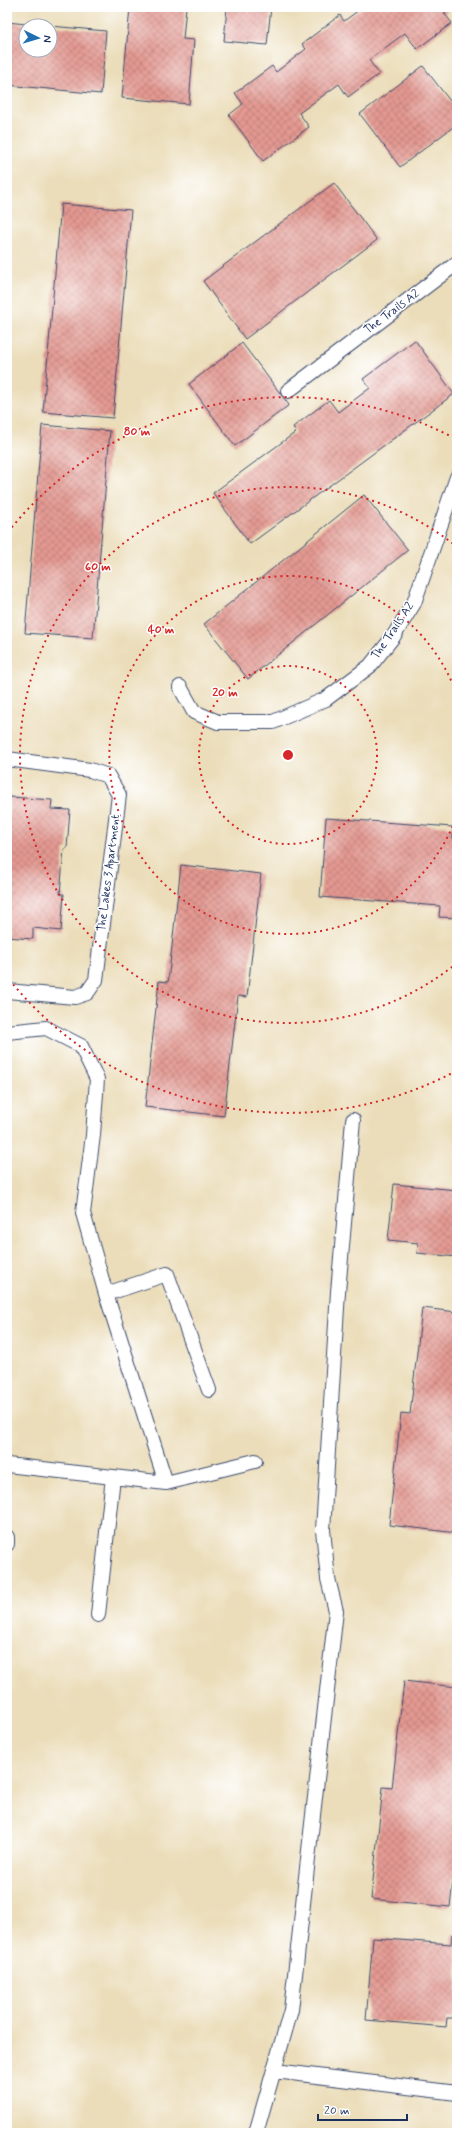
<svg xmlns="http://www.w3.org/2000/svg" width="464" height="2140" font-family="Mynerve,sans-serif">
<defs>
<pattern id="building-cross-hatch" width="8" height="8" patternUnits="userSpaceOnUse"><rect width="8" height="8" fill="#e49991"/><path d="M0 0l8 8M0 8l8-8" fill="none" stroke="#b87d7a"/></pattern>
</defs>
<rect width="100%" height="100%" fill="#fff"/>
<filter id="ink" filterUnits="userSpaceOnUse"><feTurbulence type="fractalNoise" baseFrequency=".025" numOctaves="2"/><feDisplacementMap in="SourceGraphic" scale="8" xChannelSelector="R" yChannelSelector="G"/><feConvolveMatrix kernelMatrix="1 2 1 2 8 2 1 2 1" color-interpolation-filters="sRGB"/></filter>
<filter id="wash" filterUnits="userSpaceOnUse"><feTurbulence type="fractalNoise" baseFrequency=".012" numOctaves="4" result="noise"/><feDisplacementMap in="SourceGraphic" scale="16" xChannelSelector="R" yChannelSelector="G"/><feGaussianBlur stdDeviation="0.9" result="paint"/><feColorMatrix in="noise" values="0 0 0 0 0 0 0 0 0 0 0 0 0 0 0 0 0 1.4 0 .05"/><feComposite in="paint" operator="in"/></filter>
<g filter="url(#wash)">
<rect width="100%" height="100%" fill="#ebddb9"/>
<g id="blocks">
<path fill="url(#building-cross-hatch)" d="M130,7H186L183,39L194,40L189,104L122,98Z
M227,7H271L267,45L224,41Z
M363,7H452L444,13L452,23L417,49L405,33L369,60L379,74L348,97L339,84L299,113L309,127L263,161L229,115L243,104L235,93L272,66L276,72L306,49L302,44L340,15L344,21Z
M7,22L36,25L26,26V50H50V26L106,31L101,94L7,85Z
M423,66L457,110V124L400,167L360,114Z
M334,183L377,240L245,339L203,281Z
M61,204L131,210L113,418L43,412Z
M415,340L454,394L250,544L213,493L296,432L293,427L329,400L338,412L370,388L363,379Z
M242,343L289,405L235,446L189,384Z
M42,425L110,431L93,638L25,633Z
M364,495L408,550L248,679L204,624Z
M10,797L52,800L51,809L70,810L67,848L64,849L60,894H64L61,931L33,928V939L7,937V830Z
M326,818L453,827V838H457V918L439,917L440,906L320,897Z
M181,865L261,874L247,997L238,996L224,1116L145,1107L159,981L168,982Z
M394,1184L457,1190V1257L417,1253L418,1243L388,1240Z
M422,1308L457,1312V1533L389,1525L401,1413L410,1414Z
M404,1681L457,1687V1847L450,1907L371,1899L383,1787L392,1788Z
M452,1934H457V2018H447L446,2027L366,2020L373,1938L451,1944Z"/>
</g>
</g>
<g filter="url(#ink)">
<use href="#blocks" fill-opacity="0" stroke="#3a496c" stroke-width="1"/>
<g fill="none" stroke-linecap="round" stroke-linejoin="round">
<defs>
<path id="service" d="M288,391L457,263
M180,687L194,712L218,722H273L326,699L370,666L393,637L414,603L457,477
M7,759L90,770L108,776L119,795L96,980L87,993L75,997L7,991
M7,1032L46,1028L81,1046L97,1079L93,1135L83,1213L106,1294L166,1483L7,1465
M106,1294L167,1274L209,1390
M166,1483L255,1461
M7,1537V1544
M98,1615L113,1477
M275,2071L457,2093
M256,2133L291,2010L336,1611L328,1579L323,1530L338,1292L353,1120"/>
</defs>
<use href="#service" stroke="#3a496c" stroke-width="16"/>
<use href="#service" stroke="#fff" stroke-width="14"/>
</g>
</g>
<g fill="none" stroke="#d62828" stroke-width="2" stroke-dasharray="2 4">
<circle cx="288" cy="755" r="89"/>
<path d="M457 815A179 179 0 1 1 457 695"/>
<path d="M457 963A268 268 0 1 1 457 547"/>
<path d="M456 1071A358 358 0 0 1 8 978M8 532A358 358 0 0 1 456 439"/>
</g>
<g text-anchor="middle" dominant-baseline="central" stroke-width="3" stroke-linejoin="round" paint-order="stroke">
<g font-size="12" fill="#1b2f5e" stroke="#fff">
<text transform="translate(392 312) rotate(-37)">The Trails A2</text>
<text transform="translate(393 631) rotate(-56)">The Trails A2</text>
<text transform="translate(109 873) rotate(-83)">The Lakes 3 Apartment</text>
</g>
</g>
<circle cx="288" cy="755" r="6" fill="#d62828" stroke="#fff" stroke-width="2"/>
<g font-size="12" text-anchor="middle" font-weight="bold" fill="#d62828" stroke="#fff" stroke-width="3" stroke-linejoin="round" paint-order="stroke">
<text x="137" y="435">80 m</text>
<text x="98" y="570">60 m</text>
<text x="161" y="633">40 m</text>
<text x="225" y="696">20 m</text>
</g>
<rect width="464" height="2140" fill="none" stroke="#fff" stroke-width="24"/>
<g transform="translate(38 38) rotate(95)"><circle r="19" fill="#ffffff" stroke="#a4acbf"/>
<path d="M0-3L7 15L0 10L-7 15Z" fill="#1f6fb2"/>
<text y="-6" font-size="11" font-weight="bold" text-anchor="middle" fill="#1b2f5e">N</text>
</g>
<path d="M318 2114v6h89v-6" fill="none" stroke="#1b2f5e" stroke-width="2"/>
<text x="324" y="2114" font-size="12" fill="#1b2f5e" stroke="#ffffff" stroke-width="3" paint-order="stroke">20 m</text>
</svg>
